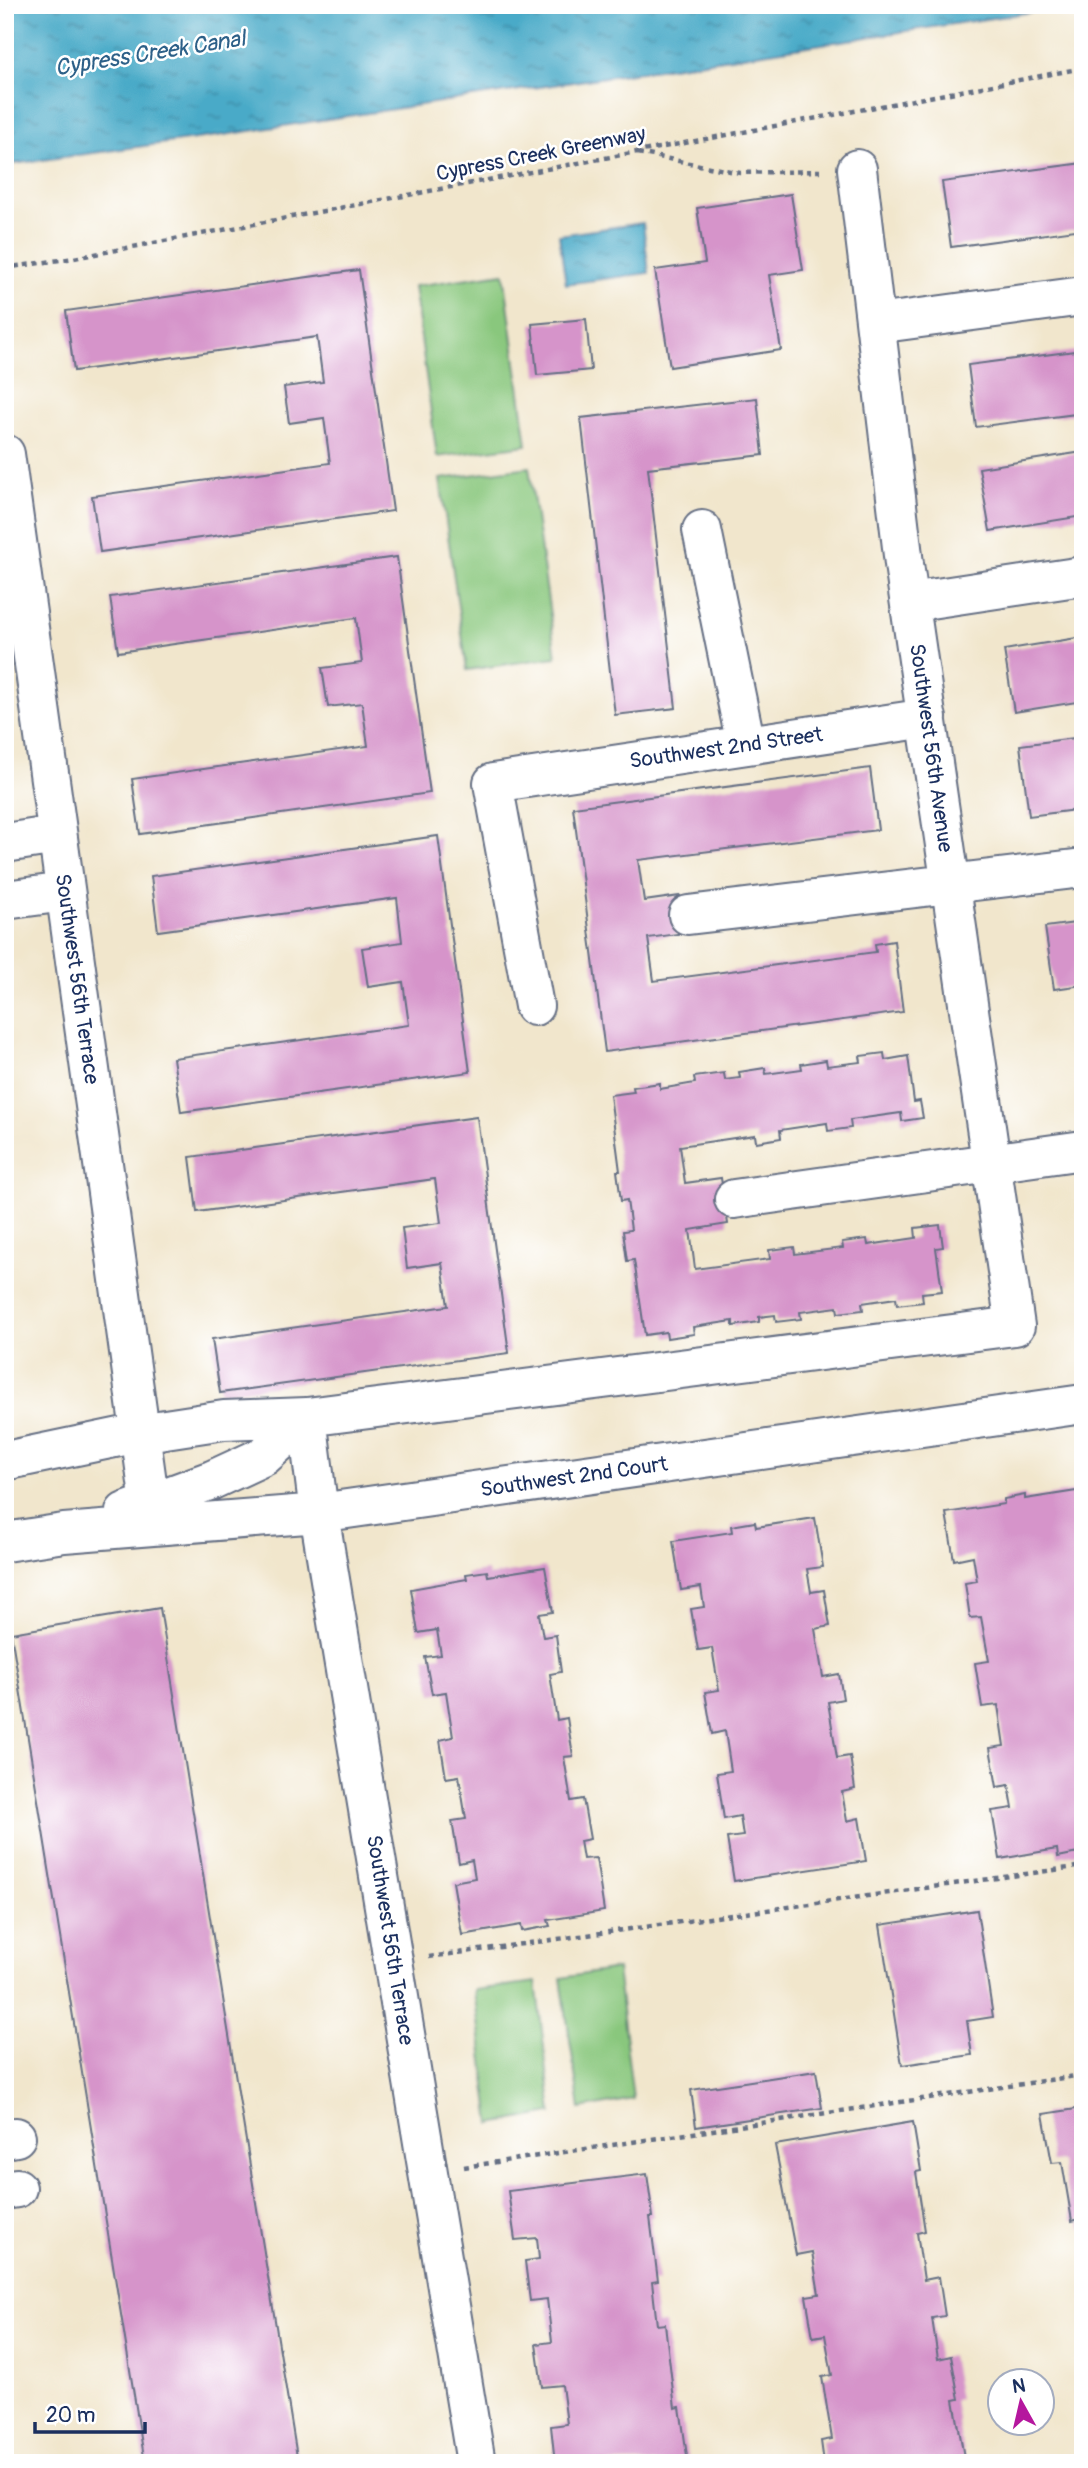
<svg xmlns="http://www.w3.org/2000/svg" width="1088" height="2468" font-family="Pangolin,sans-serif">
<defs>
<pattern id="water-ripples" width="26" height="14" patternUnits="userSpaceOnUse" patternTransform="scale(1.75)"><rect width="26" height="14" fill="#49aac8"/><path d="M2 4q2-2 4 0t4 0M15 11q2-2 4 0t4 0" fill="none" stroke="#3c8ba6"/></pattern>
</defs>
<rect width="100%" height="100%" fill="#fff"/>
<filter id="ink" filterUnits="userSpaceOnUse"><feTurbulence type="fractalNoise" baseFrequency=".0143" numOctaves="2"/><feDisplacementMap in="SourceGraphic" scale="14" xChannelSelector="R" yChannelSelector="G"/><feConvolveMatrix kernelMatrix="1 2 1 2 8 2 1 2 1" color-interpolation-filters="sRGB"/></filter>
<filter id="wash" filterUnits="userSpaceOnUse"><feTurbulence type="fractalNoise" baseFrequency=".00686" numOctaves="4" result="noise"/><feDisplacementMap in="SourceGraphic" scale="28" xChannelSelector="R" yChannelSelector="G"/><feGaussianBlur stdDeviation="1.57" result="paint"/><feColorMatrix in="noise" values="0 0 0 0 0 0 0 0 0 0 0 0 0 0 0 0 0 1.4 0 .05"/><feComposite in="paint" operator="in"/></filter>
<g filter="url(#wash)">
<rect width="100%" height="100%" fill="#f1e6cc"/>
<path fill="#89c77d" stroke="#527b6e" stroke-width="2" d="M504,273L527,445L437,457L414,286Z
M529,467L556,657L467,670L440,479Z
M617,1969L633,2099L580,2109L561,1978Z
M536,1982L552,2113L491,2124L474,1990Z"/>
<path fill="url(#water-ripples)" stroke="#326c93" stroke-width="2" d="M5,5H1078L217,136L5,165Z
M643,223L649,273L566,284L559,235Z"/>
<g id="blocks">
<path fill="#d694ca" d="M1083,163V229L951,247L942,182Z
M791,194L803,270L769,275L781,350L670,367L655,270L705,263L697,208Z
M359,270L393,511L100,552L92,496L330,463L324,418L289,423L284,387L323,382L317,337L74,371L66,311Z
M586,319L591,370L537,375L532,324Z
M1083,350V413L976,427L968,365Z
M757,398L763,455L648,468L676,708L615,715L581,418Z
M1083,452V516L990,531L979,468Z
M397,557L430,793L140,834L132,779L368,746L362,703L328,707L322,668L362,663L356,618L118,652L110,597Z
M1083,637V701L1014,712L1004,650Z
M1083,737V809L1029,816L1020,745Z
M870,768L878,830L638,860L644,901L680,896L685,933L648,938L654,981L876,952L875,944L894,941L903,1012L605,1052L573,807Z
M438,836L470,1072L181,1112L173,1058L409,1025L403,982L368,987L362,948L402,942L397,898L158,931L151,876Z
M1083,922V985L1054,989L1045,927Z
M884,1053L885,1060L908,1056L914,1102L920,1101L923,1118L902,1121L901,1113L850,1120L851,1128L828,1131L827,1123L780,1130L781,1138L756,1142L755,1135L680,1146L685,1183L721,1178L728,1224L690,1230L695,1269L770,1259L769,1250L794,1247L795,1254L843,1248L842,1242L867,1239L868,1245L916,1238L915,1228L940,1225L943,1247L936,1248L942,1291L922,1293L923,1302L897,1305L896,1298L862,1303L863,1310L838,1313L837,1307L800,1312L801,1319L776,1322L775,1315L759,1317V1322L733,1326V1321L693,1327L694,1334L667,1338L666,1332L645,1335L634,1260L627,1261L623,1231L631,1230L627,1200L621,1201L617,1171H620L610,1095L634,1092L633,1087L660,1083V1089L695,1083L694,1077L724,1073L725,1080L740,1078L739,1072L765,1068L766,1074L802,1069L801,1064L826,1060L827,1066L861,1062L860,1056Z
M477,1117L509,1353L220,1393L212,1339L448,1306L442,1263L407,1268L402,1228L441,1223L435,1179L197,1212L190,1157Z
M1083,1490V1542H1081L1083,1553V1852L1058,1857L1057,1849L1000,1859L992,1811L1013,1808L1009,1785L997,1787L990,1748L1004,1746L998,1705L982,1707L975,1663L989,1661L981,1617L970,1618L965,1583L977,1581L973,1556L954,1560L946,1513L1004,1504V1499L1025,1495V1499Z
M815,1518L823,1567L807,1569L811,1592L824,1590L830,1626L815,1629L823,1677L839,1674L843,1699L828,1702L837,1758L850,1756L855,1789L842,1792L847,1821L859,1818L866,1861L734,1881L727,1838L743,1836L740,1816L724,1819L717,1773L731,1771L725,1731L712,1734L705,1692L719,1690L712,1648L698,1650L691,1609L704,1607L701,1587L681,1590L673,1541L732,1532L731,1526L755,1522L756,1527Z
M545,1567L553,1612L539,1614L543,1637L556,1635L561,1672L550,1674L557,1720L567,1718L573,1756L564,1757L571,1801L583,1799L590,1839L580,1841L583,1859L596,1858L604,1911L548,1920L550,1926L522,1931L521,1925L462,1935L453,1882L475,1878L472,1860L459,1863L452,1821L466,1819L459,1776L446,1778L440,1740L453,1737L446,1692L432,1694L425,1657L441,1655L437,1630L418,1633L411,1589L467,1579L466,1574L487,1571L488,1576Z
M160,1608L298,2463H145L11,1633Z
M977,1910L993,2017L967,2021L972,2055L902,2065L880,1925Z
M816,2071L822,2108L696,2127L691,2090Z
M1083,2108V2228H1081L1080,2219L1072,2221L1062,2162L1052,2163L1043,2114Z
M913,2122L921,2171L916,2172L925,2231L917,2233L924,2280L939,2277L945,2316L932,2318L938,2359L951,2356L959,2399L954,2400L965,2463H824L821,2441L832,2439L822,2377L832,2375L825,2335L813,2337L806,2296L819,2294L812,2252L796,2255L775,2145Z
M647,2174L653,2217H650L658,2281L652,2282L657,2325L665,2324L675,2408L680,2407L688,2463H555L551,2426L567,2424L562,2385L542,2387L536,2344L552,2342L547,2299L530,2301L525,2261L539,2259L537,2238L515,2240L508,2191Z"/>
</g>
</g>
<g filter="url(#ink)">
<use href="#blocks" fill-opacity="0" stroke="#666f84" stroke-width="2"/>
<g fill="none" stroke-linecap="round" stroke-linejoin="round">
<defs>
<path id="minor" d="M876,324L1083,296
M5,454L150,1504
M702,530L746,745
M910,602L1083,576
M5,843L57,835
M5,900L65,892
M688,915L1083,868
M534,1006L493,783L927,718
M734,1199L1083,1150
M307,1417L319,1513L476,2463
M5,1461L139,1433L224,1420L307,1417L1015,1326L904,564L857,169
M125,1512L212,1480L264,1456L307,1417
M5,1542L64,1533L319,1513L1083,1404
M5,2139L16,2137
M5,2190L17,2188"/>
</defs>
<use href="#minor" stroke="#666f84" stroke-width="42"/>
<path stroke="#666f84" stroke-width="4.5" stroke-dasharray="5 5" stroke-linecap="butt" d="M638,153L740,173L820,171
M5,268L74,258L1083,68
M429,1957L1083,1866
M464,2167L1083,2075"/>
<use href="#minor" stroke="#fff" stroke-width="38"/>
</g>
</g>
<g text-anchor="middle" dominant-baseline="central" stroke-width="5" stroke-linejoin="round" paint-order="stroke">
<g font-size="21" fill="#1b2f5e" stroke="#fff">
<text transform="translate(541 154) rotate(-11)">Cypress Creek Greenway</text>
<text transform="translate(726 748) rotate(-8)">Southwest 2nd Street</text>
<text transform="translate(931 748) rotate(82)">Southwest 56th Avenue</text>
<text transform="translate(77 979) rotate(82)">Southwest 56th Terrace</text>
<text transform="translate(574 1477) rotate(-8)">Southwest 2nd Court</text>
<text transform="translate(390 1940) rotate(81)">Southwest 56th Terrace</text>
</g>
<g font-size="23" font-style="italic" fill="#2d6088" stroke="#fff">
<text transform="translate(150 53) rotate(-9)">Cypress Creek Canal</text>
</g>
</g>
<rect width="1088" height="2468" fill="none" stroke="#fff" stroke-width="28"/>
<g transform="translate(1021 2402) rotate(352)"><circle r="33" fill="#ffffff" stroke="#a4acbf" stroke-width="2"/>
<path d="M0-5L12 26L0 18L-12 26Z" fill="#b5179e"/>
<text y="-10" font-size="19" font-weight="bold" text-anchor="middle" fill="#1b2f5e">N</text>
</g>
<path d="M35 2422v10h110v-10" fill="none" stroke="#1b2f5e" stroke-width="3.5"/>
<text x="46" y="2422" font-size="21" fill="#1b2f5e" stroke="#ffffff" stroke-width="5" paint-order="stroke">20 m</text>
</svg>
